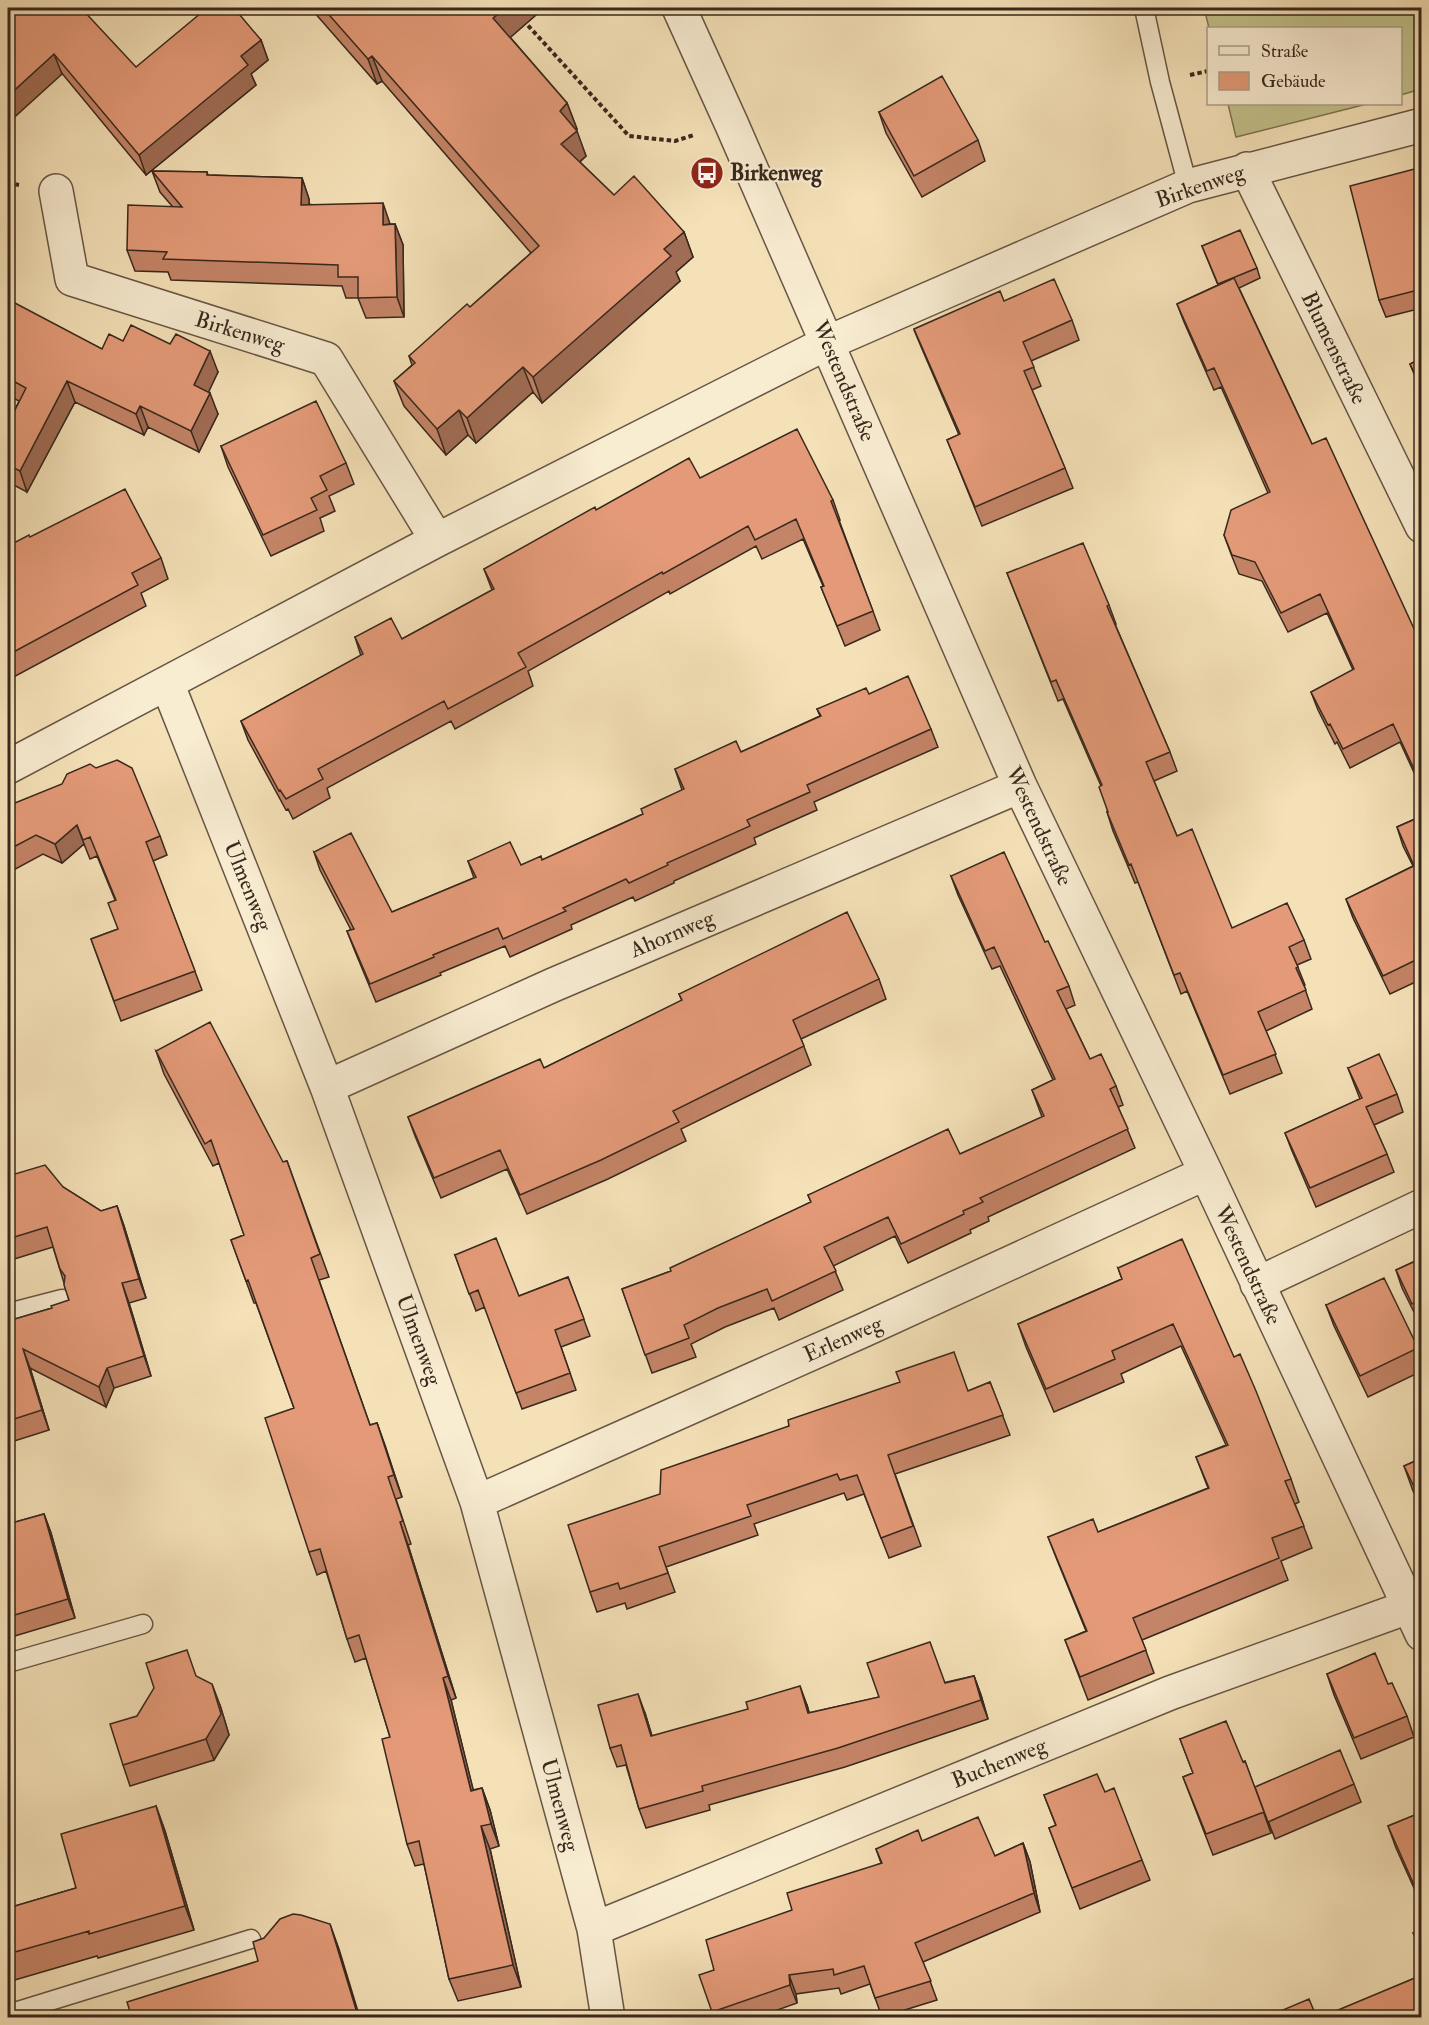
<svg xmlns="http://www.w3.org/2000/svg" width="1429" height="2025" font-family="'IM FELL Double Pica',serif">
<rect width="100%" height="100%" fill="#f5e1b8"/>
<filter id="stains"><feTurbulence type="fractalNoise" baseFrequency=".00333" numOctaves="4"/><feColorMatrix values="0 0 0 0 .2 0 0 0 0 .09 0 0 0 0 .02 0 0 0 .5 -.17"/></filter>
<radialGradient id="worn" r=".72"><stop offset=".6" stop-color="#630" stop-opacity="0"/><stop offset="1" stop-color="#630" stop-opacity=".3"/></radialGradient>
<path fill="#c2c18a" stroke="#7d7454" stroke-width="1.5" d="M1204,8H1421V89L1401,95L1400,28H1209Z
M1228,104H1367L1236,137Z"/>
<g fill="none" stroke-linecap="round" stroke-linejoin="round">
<defs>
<path id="lane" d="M1144,8L1160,82L1188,186
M8,1313L62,1299
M8,1663L143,1624
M8,2014L251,1939"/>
<path id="street" d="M679,8L732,125L1020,786L1206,1173L1422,1634
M1247,169L1422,526
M56,191L72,279L326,359L437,540
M167,683L327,1087L477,1502L594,1929L608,2018
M8,767L437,540L827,343L1188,186L1422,125
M327,1087L553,985L1020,786
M1257,1284L1422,1206
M477,1502L864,1330L1206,1173
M594,1929L1170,1693L1408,1607"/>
</defs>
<use href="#lane" stroke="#675644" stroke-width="21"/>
<use href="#street" stroke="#675644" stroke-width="36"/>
<path stroke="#38281d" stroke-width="4" stroke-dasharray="4.5 3" stroke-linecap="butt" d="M523,20L629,136L675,141L694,135
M1190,75L1208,71
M8,183L19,185"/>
<use href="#lane" stroke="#f8ecd1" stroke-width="18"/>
<use href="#street" stroke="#f8ecd1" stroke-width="33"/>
</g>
<path fill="#c48467" stroke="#38281d" stroke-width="1.5" d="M8,8L136,67L261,40L268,60L251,74L256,85L146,175Z
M312,8H544L510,37L567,103L577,129L576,130L586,156L580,162L614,195L684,232L693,257L676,272L680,281L542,403L533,392L476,443L468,435L446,455L404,406L394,381L412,365L409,356L470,307L531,253L382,81L377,84L314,12Z
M879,112L978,140L985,161L922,197L886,133Z
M1422,167V308L1386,317L1379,300Z
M152,171L207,172L208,175L302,178L309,199V204L390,224H395L403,245L404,317L366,318L358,298H346L342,286L171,280L168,272L135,271L127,250L172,206L160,192Z
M1202,246L1257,268L1260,278L1239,288L1312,444L1422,646V790L1400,742L1350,768L1337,742L1335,744L1318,710L1311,692L1353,670L1327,613L1288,632L1262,581L1239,574L1231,554L1224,535L1268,493L1221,387L1214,390L1184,322L1177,304L1218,285Z
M8,296L11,305L102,349L123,341L218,372L208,392L218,414L199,452L148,427L144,435L75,402L27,492L8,482V424L19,401L8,395Z
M1004,301L1072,320L1079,340L1031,361L1041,386L1032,390L1065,468L1073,488L982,526L947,440L959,435L922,349L914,330Z
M1422,358V393L1410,364Z
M221,446L346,463L354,484L329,496L335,511L320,518L324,531L271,556L228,467Z
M700,478L833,500L840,520H839L880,630L845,646L821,587L823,586L803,539L762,559L756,546L670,594L669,591L528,671L533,686L455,729L451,721L327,788L330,798L293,819L288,809L286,810L248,740L241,721L361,656L355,637L402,639L492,590L484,569L596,510Z
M30,537L161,558L168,579L141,593L146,606L8,680V546Z
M1007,573L1109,605L1116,624H1115L1170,752L1177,771L1154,781L1177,836L1232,928L1304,940L1311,959L1297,965L1305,985L1304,986L1312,1009L1266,1031L1282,1073L1230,1094L1187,991L1181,994L1138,882L1135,883L1113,831L1107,812H1108L1101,786L1063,699L1058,701Z
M869,694L931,729L938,747L814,802L817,810L754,838L756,844L674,881V883L635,901L633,897L571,925L572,929L510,957L505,946L440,973L441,975L376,1002L354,949L347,931L351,930L320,870L314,852L392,912L474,878L468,861L521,865L542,860L643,814L682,790L675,769L741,752L820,716L817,709Z
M8,800L10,805L160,836L167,855L153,861L202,990L121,1021L91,939L118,929L115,900L97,856L90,859L84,844L62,863L43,854L8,873Z
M1422,816V979L1390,994L1353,918L1346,899L1413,866L1403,846L1397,827Z
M951,876L1045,942L1069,986L1075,1005L1066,1009L1090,1059L1116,1086L1123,1105L1118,1107L1135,1148L988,1217L989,1221L970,1230L971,1233L908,1263L895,1236L833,1266L843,1290L779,1320L774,1308L725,1327L691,1344L696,1357L652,1373L622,1289L671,1271L811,1202L808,1195L960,1154L1042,1117L1032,1090L1053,1080L1000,966L992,969L958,895Z
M879,979L886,999L801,1039L811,1065L681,1129L686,1141L608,1179L527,1214L507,1169L441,1198L415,1136L408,1117L544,1068L682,1001L679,994Z
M156,1051L283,1162L287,1161L329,1277L319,1280L370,1425L377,1423L402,1497L396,1499L411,1544L408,1545L456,1698L451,1700L473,1790L482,1788L490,1810L499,1846L490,1849L521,1987L458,2001L449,1979L424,1864L415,1866L407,1844L390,1737L366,1658L355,1662L347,1639L326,1571L317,1575L309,1552L294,1408L256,1303H254L231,1240L244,1235L219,1163L213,1166L164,1074Z
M1348,1068L1397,1094L1403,1112L1374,1125L1387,1154L1394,1172L1316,1207L1292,1151L1285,1133L1360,1099Z
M8,1176L63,1187L101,1211L117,1206L124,1226L146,1298L129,1303L151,1376L114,1388L106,1407L30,1368L49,1430L8,1443V1321L52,1308L69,1300L64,1283L53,1247L8,1261Z
M455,1255L519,1296L568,1277L590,1336L561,1347L576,1390L522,1409L485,1307L476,1311Z
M1422,1258V1321L1419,1322L1402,1288L1396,1270Z
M1118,1268L1234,1357L1291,1479L1299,1502L1295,1504L1312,1548L1281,1561L1288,1580L1142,1640L1154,1673L1088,1700L1065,1640L1086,1631L1057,1560L1048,1537L1098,1532L1208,1488L1196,1457L1226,1445L1181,1346L1121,1374L1124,1382L1054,1412L1026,1347L1018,1324L1122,1279Z
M1326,1305L1418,1348L1422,1358V1371L1368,1397L1334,1326Z
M990,1382L1010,1435L895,1474L921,1546L889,1558L864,1494L847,1500L844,1493L754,1524L758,1535L666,1567L675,1592L627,1609L625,1603L597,1612L590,1592L660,1494L789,1426L968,1391Z
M1422,1458V1508L1413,1491L1404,1466Z
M44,1514L51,1533L75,1618L8,1638V1524Z
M1327,1674L1388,1684L1407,1716L1414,1737L1361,1759L1334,1695Z
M974,1676L981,1695L988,1719L845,1767L709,1805L710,1810L646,1828L639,1809L626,1765L617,1767L610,1748L645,1713L652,1736L807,1705L809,1713Z
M220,1705L229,1735L214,1760L130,1786L123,1765L137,1716Z
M1180,1739L1243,1762L1245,1761L1271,1833L1213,1855L1183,1777L1193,1773Z
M1354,1784L1361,1802L1275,1839L1255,1787Z
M1105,1792L1142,1860L1150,1880L1080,1909L1049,1828L1056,1826L1044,1795Z
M156,1806L165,1831L194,1930L98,1958L97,1956L8,1982V1908L76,1888Z
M1422,1812V1906L1396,1848L1388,1826Z
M922,1841L995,1856L1023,1843L1030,1862L1040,1912L923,1962L937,2000L882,2017L870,1984L841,1994L839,1988L796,1994L797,2003L755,2018H714L712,2012L714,1970L792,1910L881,1863L876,1849Z"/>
<path fill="#a06c54" stroke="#38281d" stroke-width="1.5" d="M506,8H544L503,44L493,18Z
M261,40L268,60L251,74L256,85L146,175L139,155L241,56Z
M54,54L62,74L8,123V96Z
M372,56L382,81L377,84L368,59Z
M567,103L577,129L569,136L560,111Z
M577,131L586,156L571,169L561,144Z
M302,178L309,199V225L301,205Z
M383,203L390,224L383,225Z
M395,224L403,245L404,317L397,297Z
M684,232L693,257L676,272L680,281L542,403L533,377L664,249Z
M210,351L218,372L202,406L194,385Z
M523,367L533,392L476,443L467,418Z
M67,381L75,402L27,492L20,471Z
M210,393L218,414L199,452L191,431Z
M140,406L148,427L144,435L136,414Z
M459,410L468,435L446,455L437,429Z
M77,825L84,844L62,863L55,844Z
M117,1206L124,1226L146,1298L139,1279Z
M122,1283L129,1303L151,1376L144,1356Z
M23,1349L30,1368L49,1430L42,1410Z
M107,1368L114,1388L106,1407L99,1387Z
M377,1423L385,1445L402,1497L394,1475Z
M44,1514L51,1533L75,1618L68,1599Z
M400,1522L408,1545L456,1698L448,1676Z
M974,1676L981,1695L988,1719L981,1700Z
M443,1678L451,1700L479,1813L471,1791Z
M212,1684L220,1705L229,1735L214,1760L206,1739Z
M800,1686L807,1705L815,1732L808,1713Z
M638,1694L645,1713L658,1756L651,1736Z
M482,1788L490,1810L499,1846L491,1824Z
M156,1806L165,1831L194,1930L185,1906Z
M481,1826L490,1849L521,1987L513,1965Z
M1023,1843L1030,1862L1040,1912L1034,1893Z
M330,1924L339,1949L360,2018H359L358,2016Z
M789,1975L796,1994L797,2003L790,1985Z"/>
<path fill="#e49a78" stroke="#38281d" stroke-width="1.5" d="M8,8H81L136,67L207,8H234L261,40L241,56L248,65L139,155L54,54L8,96Z
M323,8H506L493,18L567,103L560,111L577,131L561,144L614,195L634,176L684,232L664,249L671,256L533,377L523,367L467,418L459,410L437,429L394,381L415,363L409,356L467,304L470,307L539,246L372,56L368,59Z
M942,76L978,140L914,176L879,112Z
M1422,167V289L1379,300L1350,186Z
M152,171L207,172V175L302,178L301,205L383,203V225L395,224L397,297L358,298V277H338V265L163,259L167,252L127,250L128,205L182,207Z
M1240,230L1257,268L1218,284L1202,246Z
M1234,278L1312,444L1326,438L1422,646V786L1393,724L1343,749L1330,724L1328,725L1311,692L1354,669L1320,594L1281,613L1255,562L1232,555L1224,535L1231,510L1270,492L1214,368L1207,371L1177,304Z
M1054,279L1072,320L1023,342L1034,367L1024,371L1065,468L975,507L947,440L960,434L914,329L1000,291L1004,301Z
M13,302L102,349L109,334L123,341L131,325L170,344L176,334L210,351L194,385L210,393L191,431L140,406L136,414L67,381L20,471L8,465V424L26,388L8,378V312Z
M1422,358V389L1410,364Z
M316,401L346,463L320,476L327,490L311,498L317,510L263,535L221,446Z
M797,429L833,500L831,501L873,611L837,626L821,587L824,586L796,519L755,540L748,526L663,574L662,572L518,653L526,667L448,709L444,701L318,769L323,779L286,799L280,790L279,791L241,721L363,654L355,637L391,618L402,639L494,589L484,569L595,507L596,510L689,458L700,478Z
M125,489L161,558L132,573L138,585L8,655V546L29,535L30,537Z
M1083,543L1109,605L1107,606L1170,752L1146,762L1177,836L1192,829L1232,928L1287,903L1304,940L1289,947L1298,967L1296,968L1306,990L1258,1012L1276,1054L1223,1075L1180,973L1174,975L1131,864L1129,865L1107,812H1108L1099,787L1102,785L1056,680L1051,682L1007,573Z
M908,676L931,729L807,785L810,792L747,820L750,826L667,863L668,865L629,883L626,879L563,908L566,911L503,939L498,928L433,955L434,957L370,984L347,931L354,929L314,852L351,833L392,912L476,877L468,861L510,842L521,865L541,856L542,860L643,814L641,809L684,789L675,769L736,741L741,752L821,716L817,709L866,688L869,694Z
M117,760L132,768L160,836L146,842L195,971L114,1001L91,939L118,929L108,903L116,900L90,837L83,840L77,825L55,844L36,835L8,850V800L10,805L62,784L67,774L90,764L96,768Z
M1422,816V957L1383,976L1346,899L1414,866L1397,827Z
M1004,852L1045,942L1048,941L1069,986L1057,991L1090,1059L1101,1054L1116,1086L1110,1089L1128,1129L980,1198L983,1202L963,1211L964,1214L901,1244L888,1217L824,1247L836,1271L772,1301L767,1289L718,1308L684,1325L689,1338L645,1355L622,1289L671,1271L670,1268L811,1202L808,1195L948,1129L960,1154L1044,1116L1032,1090L1055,1079L994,947L985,951L951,876Z
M847,912L879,979L793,1020L804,1046L673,1111L679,1122L601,1160L520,1195L500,1150L434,1178L408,1117L540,1059L544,1068L682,1000L679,994Z
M210,1022L283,1162L287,1161L320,1254L311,1258L370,1425L377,1423L394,1475L388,1477L403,1521L400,1522L448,1676L443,1678L471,1791L482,1788L491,1824L481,1826L513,1965L449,1979L419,1841L407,1844L382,1739L390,1737L359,1635L347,1639L320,1549L309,1552L265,1418L294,1408L248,1280L246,1281L231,1240L244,1235L211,1140L205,1144L156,1051Z
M1379,1054L1397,1094L1366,1107L1387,1154L1310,1188L1285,1133L1362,1098L1348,1068Z
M45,1165L63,1187L101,1211L117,1206L139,1279L122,1283L144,1356L107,1368L99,1387L23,1349L42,1410L8,1421V1321L52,1308L51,1306L69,1300L64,1285L65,1276L60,1269L47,1227L8,1239V1176Z
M496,1238L519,1296L568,1277L584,1319L555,1330L570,1373L516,1393L478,1290L469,1294L455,1255Z
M1182,1239L1234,1357L1240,1354L1256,1391L1291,1479L1285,1481L1304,1526L1272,1538L1279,1558L1133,1618L1146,1650L1080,1677L1065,1640L1087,1631L1048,1537L1093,1519L1098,1532L1209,1488L1196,1457L1228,1445L1173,1324L1112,1351L1115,1359L1046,1389L1018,1324L1122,1279L1118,1268Z
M1422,1258V1300L1412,1304L1396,1270Z
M1384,1278L1418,1348L1360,1376L1326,1305Z
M954,1352L968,1391L990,1382L1003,1415L888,1455L913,1526L881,1538L857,1475L840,1480L837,1474L747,1505L751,1516L659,1547L668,1573L620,1589L618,1583L590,1592L568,1525L660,1494L661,1470L789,1426L788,1420L900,1382L896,1372Z
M1422,1458V1503L1404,1466Z
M44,1514L68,1599L8,1617V1524Z
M930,1642L945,1683L974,1676L981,1700L838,1748L702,1786L703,1791L639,1809L621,1745L610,1748L598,1705L638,1694L651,1736L748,1709L746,1702L800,1686L808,1713L879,1697L867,1663Z
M187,1650L196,1676L212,1684L221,1714L206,1739L123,1765L110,1724L137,1716L154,1688L146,1663Z
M1375,1653L1388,1684L1392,1683L1407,1716L1354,1738L1327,1674Z
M1226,1721L1243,1762L1245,1761L1264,1812L1206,1834L1183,1777L1193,1773L1180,1739Z
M1340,1750L1354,1784L1268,1822L1255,1787Z
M1097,1774L1105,1792L1114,1788L1142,1860L1072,1888L1049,1828L1056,1825L1044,1795Z
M156,1806L185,1906L89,1934V1931L8,1954V1908L76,1888L61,1834Z
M1422,1812V1903L1388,1826Z
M978,1817L995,1856L1023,1843L1034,1893L915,1943L931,1981L875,1998L864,1966L834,1975L833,1969L789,1975L790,1985L712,2012L699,1975L714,1970L706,1940L792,1910L787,1893L882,1863L876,1849L918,1830L922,1841Z
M293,1914L301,1915L330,1924L358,2016L352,2018H132L127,2002L258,1961L253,1942L264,1938L280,1919Z
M1422,1930V1952L1413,1933Z
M1422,1975V2018H1319Z
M1309,1999L1317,2018H1264Z"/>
<defs>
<symbol id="bus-disc" viewBox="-11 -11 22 22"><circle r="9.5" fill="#8f2418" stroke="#f8ecd1"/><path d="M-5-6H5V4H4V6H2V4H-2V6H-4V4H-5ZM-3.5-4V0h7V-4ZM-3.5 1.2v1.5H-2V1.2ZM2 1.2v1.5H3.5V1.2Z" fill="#fff"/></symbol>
</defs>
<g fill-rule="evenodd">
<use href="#bus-disc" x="688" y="154" width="38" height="38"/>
</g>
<g text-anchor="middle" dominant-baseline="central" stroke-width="4.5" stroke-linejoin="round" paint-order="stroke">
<g font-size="22" font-weight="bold" fill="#38281d" stroke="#f8ecd1" text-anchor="start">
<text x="730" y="173">Birkenweg</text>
</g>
<g font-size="22" fill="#38281d" stroke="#f8ecd1">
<text transform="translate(1200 186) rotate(-19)">Birkenweg</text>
<text transform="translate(240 332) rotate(17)">Birkenweg</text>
<text transform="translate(1334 348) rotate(64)">Blumenstraße</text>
<text transform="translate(844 381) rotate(67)">Westendstraße</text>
<text transform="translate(1039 826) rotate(65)">Westendstraße</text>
<text transform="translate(248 886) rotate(68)">Ulmenweg</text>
<text transform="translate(672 934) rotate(-23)">Ahornweg</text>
<text transform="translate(1248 1265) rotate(65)">Westendstraße</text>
<text transform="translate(843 1339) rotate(-24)">Erlenweg</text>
<text transform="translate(419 1340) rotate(70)">Ulmenweg</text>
<text transform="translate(999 1763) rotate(-22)">Buchenweg</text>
<text transform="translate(560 1805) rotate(75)">Ulmenweg</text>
</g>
</g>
<rect width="1429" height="2025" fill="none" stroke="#f5e1b8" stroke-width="30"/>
<rect x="9" y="9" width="1411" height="2007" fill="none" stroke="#38281d" stroke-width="3"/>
<rect x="15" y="15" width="1399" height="1995" fill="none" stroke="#38281d" stroke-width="1.5"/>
<rect x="1207" y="27" width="195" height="78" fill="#f8ecd1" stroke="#ab9e89" stroke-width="1.5"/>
<rect x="1219" y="46" width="30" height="9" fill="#f8ecd1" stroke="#ab9e89" stroke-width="1.5"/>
<text x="1261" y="57" font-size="18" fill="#38281d">Straße</text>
<rect x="1219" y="72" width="30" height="18" fill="#e49a78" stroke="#ab9e89" stroke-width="1.5"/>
<text x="1261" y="87" font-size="18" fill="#38281d">Gebäude</text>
<rect width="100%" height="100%" filter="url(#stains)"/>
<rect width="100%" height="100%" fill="url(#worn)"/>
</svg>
